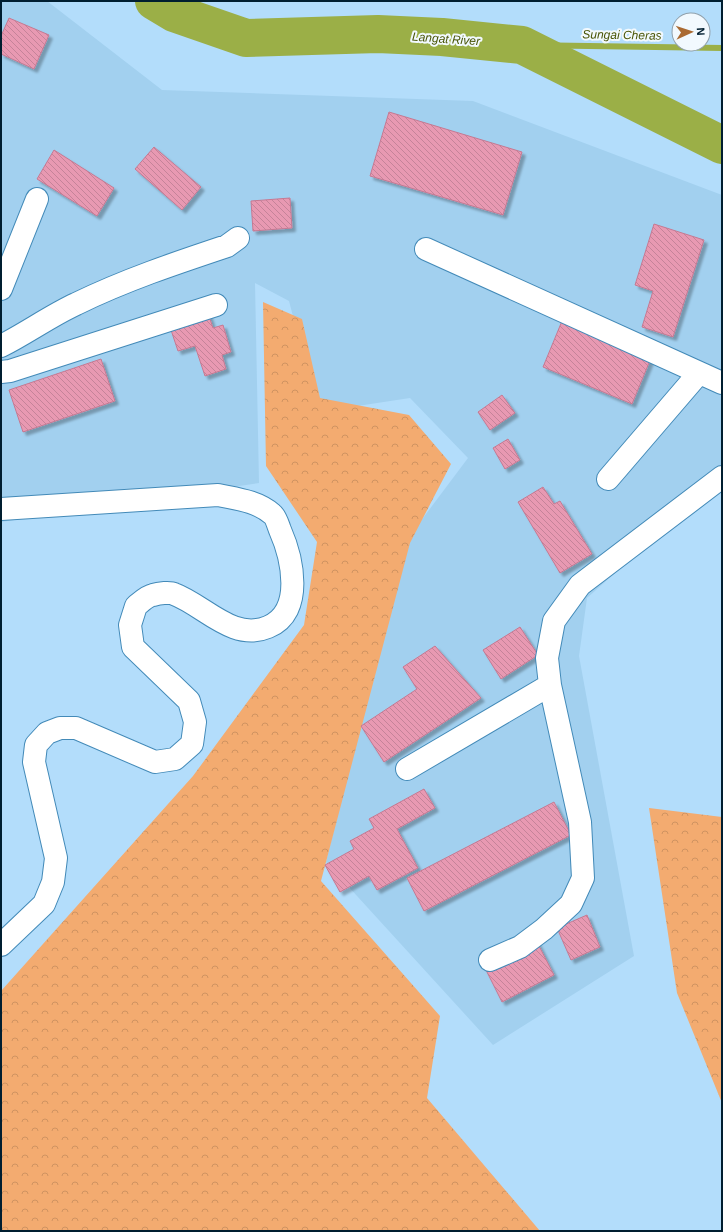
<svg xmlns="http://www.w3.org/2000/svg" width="723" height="1232" font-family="Arial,sans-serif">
<defs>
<pattern id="forest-crowns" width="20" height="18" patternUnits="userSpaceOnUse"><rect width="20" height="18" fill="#f3ab70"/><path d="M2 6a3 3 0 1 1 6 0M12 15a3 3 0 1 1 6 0" fill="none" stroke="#cf9361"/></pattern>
<pattern id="building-back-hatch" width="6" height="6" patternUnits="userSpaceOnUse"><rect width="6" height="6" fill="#e899b2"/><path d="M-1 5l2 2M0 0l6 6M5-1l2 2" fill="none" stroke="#c58399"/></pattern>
<filter id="shadow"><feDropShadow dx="3.5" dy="3.5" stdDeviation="1" flood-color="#0004"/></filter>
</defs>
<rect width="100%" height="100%" fill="#b3ddfb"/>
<path fill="#a2d0ef" d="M1,1H47L162,90L473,101L722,195V478L587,598L579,656L634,956L493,1045L326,862L405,542L468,458L410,398L318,412L289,301L255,283L259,483L1,522Z"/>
<path fill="url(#forest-crowns)" d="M263,302L302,319L320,398L409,415L451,464L410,543L321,881L440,1016L427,1098L540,1231H1V991L193,776L304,625L317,542L266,466Z
M649,808L722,817V1103L677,993Z"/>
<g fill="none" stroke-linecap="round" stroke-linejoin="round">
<path stroke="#9baf47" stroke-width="6" d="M522,45L722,48"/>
<path stroke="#9baf47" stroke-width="38" d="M154,1L174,13L246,38L378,34L442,37L522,45L722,145"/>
</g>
<path fill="url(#building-back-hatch)" stroke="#c57992" filter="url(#shadow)" d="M9,18L49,35L34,69L1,54V36Z
M389,112L522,152L503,215L370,176Z
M154,147L201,187L182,210L135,169Z
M54,150L114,188L97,216L37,179Z
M290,198L292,228L253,231L251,201Z
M654,224L704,240L673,337L642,327L653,291L635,285Z
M207,310L213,328L223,325L231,352L222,355L226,369L205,376L195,346L178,351L171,330Z
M562,321L651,358L632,404L543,367Z
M101,359L115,401L23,432L9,390Z
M502,395L515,413L490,430L478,412Z
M508,439L520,460L505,469L493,448Z
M543,487L554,504L560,501L592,554L560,573L518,502Z
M520,627L538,655L501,679L483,650Z
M435,646L481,698L384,762L361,726L417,689L403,667Z
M424,789L435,808L397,829L418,868L377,890L369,876L340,892L325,865L354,849L350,841L374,828L369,819Z
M554,802L571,835L424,911L407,878Z
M587,915L600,947L571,960L557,928Z
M536,940L554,975L502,1002L484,966Z"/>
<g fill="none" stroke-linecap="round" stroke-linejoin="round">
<defs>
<path id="minor" d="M426,249L722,383
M1,289L37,199
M1,346C27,333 50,316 76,304C125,280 176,263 227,246L238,238
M1,372L10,371L216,305
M608,479L699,373
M1,509L218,495C237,499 257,501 272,514C276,517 278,525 280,530C292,557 305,612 268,627C233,642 204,605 174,594C170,592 159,593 153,595C147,596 141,602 136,606L130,625L133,647L189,701L195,722L192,744L175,759L155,762L76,728H60L47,733L36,745L34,762L56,858L53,882L44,904L1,945
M407,769L550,685
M490,960L520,947L544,929L571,904L583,878L580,822L550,685L547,658L554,621L580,585L722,477"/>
</defs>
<use href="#minor" stroke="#438ab8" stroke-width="24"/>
<use href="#minor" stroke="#fff" stroke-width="22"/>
</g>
<g text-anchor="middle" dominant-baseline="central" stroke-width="4" stroke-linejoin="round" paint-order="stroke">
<g font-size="12" font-style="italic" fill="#4a5608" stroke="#f2f9fe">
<text transform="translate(622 35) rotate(1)">Sungai Cheras</text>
<text transform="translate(446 39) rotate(4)">Langat River</text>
</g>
</g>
<rect width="723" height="1232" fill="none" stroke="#001e30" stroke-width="4"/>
<g transform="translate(691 32) rotate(87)"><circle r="19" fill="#f2f9fe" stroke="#91a1ac"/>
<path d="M0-3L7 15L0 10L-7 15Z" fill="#aa6a32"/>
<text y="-6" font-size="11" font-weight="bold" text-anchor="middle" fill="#001e30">N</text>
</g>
</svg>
